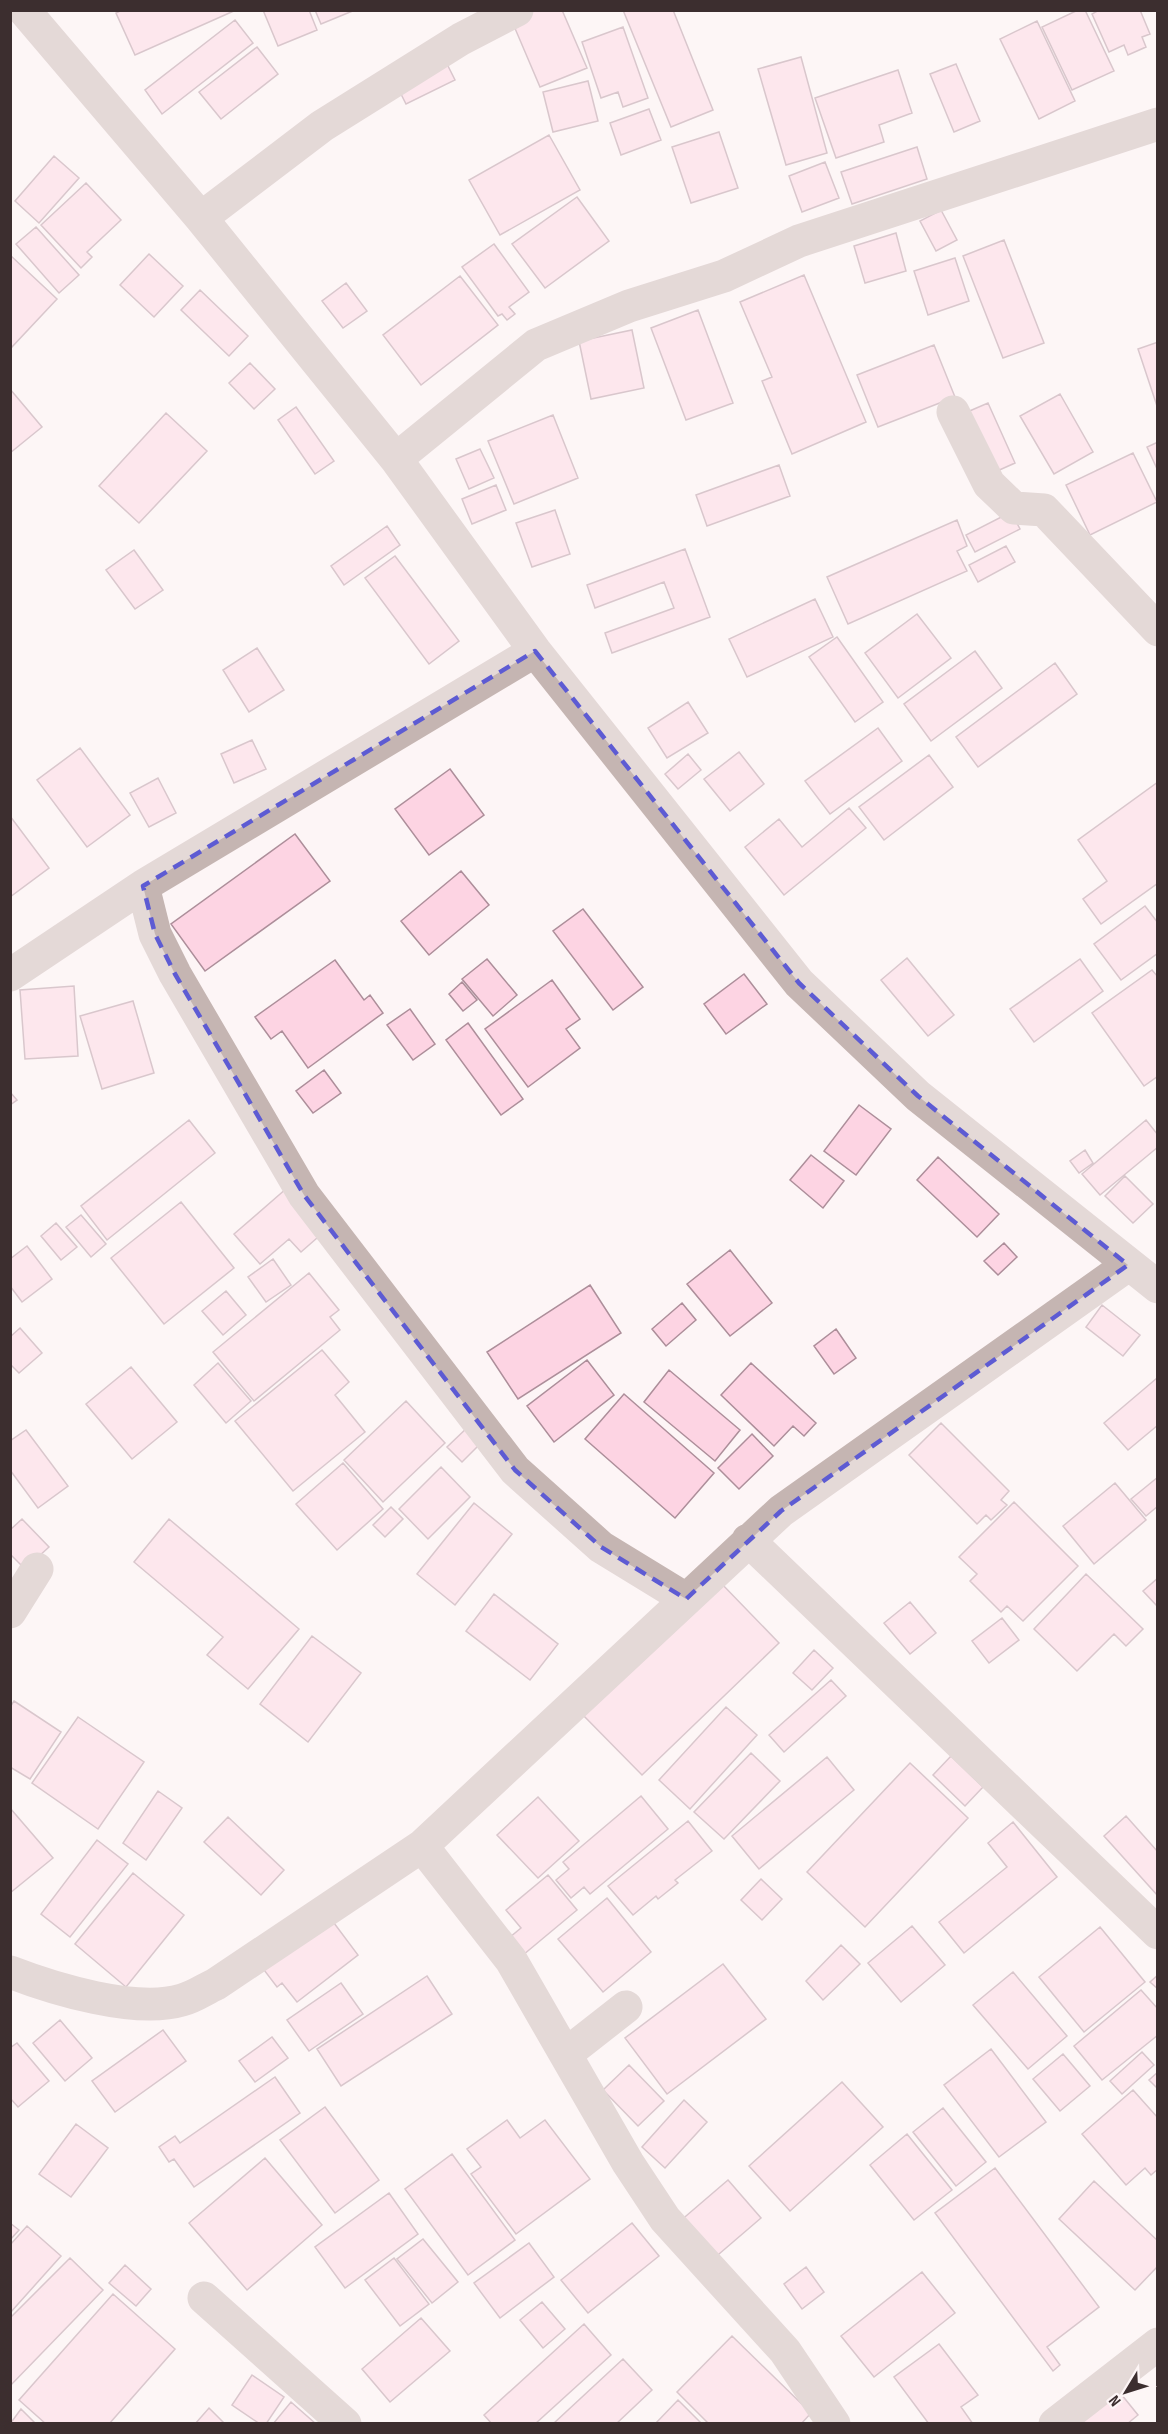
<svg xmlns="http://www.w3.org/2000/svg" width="1168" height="2434" font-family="'Sofia Sans Condensed',sans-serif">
<rect width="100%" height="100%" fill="#fdf5f6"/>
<path fill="#fdd4e3" stroke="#ad8e9a" stroke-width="1.5" d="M122,10H236L135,55L116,13Z
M263,10H309L317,30L278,46Z
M315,10H355L321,24Z
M531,10H562L587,68L540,87L511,19Z
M623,10H673L713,110L671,127Z
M1078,10H1085L1114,71L1072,90L1042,27Z
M1099,10H1140L1150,34L1142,37L1146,47L1128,55L1124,45L1109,52L1092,14Z
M235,20L253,43L162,114L145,90Z
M1037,21L1075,101L1039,119L1000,39Z
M623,27L648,98L623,107L618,92L601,98L582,42Z
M257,47L278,74L221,119L199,92Z
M801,57L827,153L786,165L758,69Z
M446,62L455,80L406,104L397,86Z
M956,64L980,121L954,132L930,74Z
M898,70L912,113L879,125L884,142L836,158L815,98Z
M588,81L598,121L553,132L543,92Z
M649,109L661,140L621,155L610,123Z
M719,132L738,188L691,203L672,147Z
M549,135L580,190L500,235L469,180Z
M917,147L927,179L852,204L841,172Z
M54,156L79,178L39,223L15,201Z
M825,162L839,198L802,212L789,176Z
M86,183L121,220L87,252L92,257L81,268L41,225Z
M577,197L609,241L545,288L512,244Z
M941,210L957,240L936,251L920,221Z
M36,227L79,275L59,293L16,244Z
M896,233L906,271L865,283L854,246Z
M1004,240L1044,343L1003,358L963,256Z
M494,244L529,292L509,307L515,314L507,320L502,314L498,316L462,267Z
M149,254L183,286L154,317L120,285Z
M10,255L57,299L10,349Z
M955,258L969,301L928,315L914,271Z
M804,275L866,422L792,454L762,381L772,377L740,302Z
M460,276L498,325L421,385L383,335Z
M346,283L367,311L343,328L322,301Z
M200,290L248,336L229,356L181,310Z
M698,310L733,403L686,420L651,328Z
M632,330L644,388L591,399L579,341Z
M1158,342V409L1138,349Z
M934,345L955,397L878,427L857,375Z
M250,363L275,389L254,409L229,383Z
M10,389L42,427L10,453Z
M1060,394L1093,452L1054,474L1020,416Z
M988,403L1015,463L986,476L958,416Z
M296,407L334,461L315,474L278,420Z
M166,413L207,451L139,523L99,486Z
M553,415L578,478L514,504L488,441Z
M1158,442V471L1147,447Z
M480,449L494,478L469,489L456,459Z
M1133,453L1157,502L1090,535L1066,485Z
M779,465L790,496L707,526L696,495Z
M496,485L506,510L472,524L462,499Z
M555,510L570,554L532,567L516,523Z
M1011,512L1020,529L975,552L966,535Z
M957,520L967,546L957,551L967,571L848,624L827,577Z
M387,526L400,545L344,585L331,566Z
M1006,546L1015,562L978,582L969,565Z
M685,549L710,617L612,653L605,633L674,608L664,582L595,608L587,585Z
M134,550L163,590L135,609L106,570Z
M395,556L459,641L429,664L365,578Z
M815,599L833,637L747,677L729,639Z
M917,614L951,658L898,698L865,653Z
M837,637L883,702L855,722L809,657Z
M257,648L284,690L249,712L223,670Z
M975,651L1002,688L931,741L904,704Z
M1055,663L1077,694L978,767L956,737Z
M688,702L708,733L667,758L648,728Z
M878,728L902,761L830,814L805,781Z
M252,740L266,769L234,783L221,754Z
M80,748L130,815L87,847L37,780Z
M739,752L764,784L730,811L704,779Z
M688,754L701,770L678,789L665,774Z
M929,755L953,787L884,840L859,807Z
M450,769L484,815L429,855L395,809Z
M158,778L176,813L149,827L130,793Z
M1158,782V883L1101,924L1083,899L1107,881L1078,840Z
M849,808L866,828L784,895L745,847L779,819L802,847Z
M10,816L49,868L10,897Z
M295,834L330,881L205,971L171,924Z
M461,871L489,905L429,955L401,921Z
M1145,906L1158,923V953L1121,980L1094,944Z
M583,909L643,987L613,1010L553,931Z
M907,958L954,1015L928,1036L881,980Z
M487,959L517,995L493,1016L462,979Z
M1080,959L1103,991L1034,1042L1010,1009Z
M335,960L364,1000L370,995L383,1013L308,1068L282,1031L271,1039L255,1017Z
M1152,970L1158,977V1076L1144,1086L1092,1013Z
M744,974L767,1004L726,1034L704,1004Z
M552,980L580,1019L566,1029L580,1048L528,1087L485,1029Z
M462,982L477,1000L463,1011L449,994Z
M74,986L78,1056L25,1059L20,990Z
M133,1001L154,1073L102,1089L80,1016Z
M410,1009L435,1044L413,1060L387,1025Z
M468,1023L523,1099L501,1115L446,1040Z
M324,1070L341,1093L313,1113L296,1091Z
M10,1092L17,1100L10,1105Z
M859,1105L891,1129L856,1175L824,1151Z
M189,1120L215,1153L107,1240L81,1206Z
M1146,1120L1158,1135V1147L1100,1195L1082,1174Z
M1085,1150L1093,1163L1079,1173L1070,1161Z
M811,1155L844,1181L823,1208L790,1180Z
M938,1157L999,1214L977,1237L917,1180Z
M1125,1176L1153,1204L1133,1223L1105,1196Z
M287,1188L325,1231L301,1252L289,1239L260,1264L234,1234Z
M181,1202L234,1268L164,1324L111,1258Z
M81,1215L106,1244L91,1257L66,1227Z
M56,1223L77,1247L61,1260L41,1236Z
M1004,1243L1017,1257L998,1275L984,1261Z
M27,1246L52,1279L22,1302L10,1286V1259Z
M730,1250L772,1303L730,1336L687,1284Z
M273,1259L291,1285L266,1302L248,1277Z
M309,1273L339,1310L330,1317L340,1330L254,1401L213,1352Z
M590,1285L621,1333L518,1399L487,1352Z
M226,1291L246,1315L223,1335L202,1311Z
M682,1303L696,1320L666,1346L652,1329Z
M1102,1305L1140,1335L1123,1356L1086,1327Z
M20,1328L42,1353L19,1373L10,1364V1337Z
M836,1329L856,1358L834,1374L814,1346Z
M322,1350L349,1382L335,1395L365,1432L293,1491L235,1421Z
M587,1360L614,1395L554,1442L527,1406Z
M218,1363L251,1401L226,1423L194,1385Z
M751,1363L816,1423L804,1436L793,1426L774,1446L721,1395Z
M131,1367L177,1422L132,1459L86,1404Z
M669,1370L740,1430L715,1461L644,1402Z
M1157,1378L1158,1425L1128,1450L1104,1423Z
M624,1394L714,1473L675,1518L585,1439Z
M406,1401L445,1443L383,1502L344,1460Z
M941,1423L1009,1491L1001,1500L1007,1505L991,1520L986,1515L977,1524L909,1455Z
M470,1425L485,1439L462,1462L447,1447Z
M26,1430L68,1486L38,1508L10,1470V1441Z
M752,1434L773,1456L739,1489L718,1468Z
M343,1463L383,1509L337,1550L296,1504Z
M441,1467L470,1497L428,1539L399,1509Z
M1158,1477V1506L1146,1516L1131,1499Z
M1115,1483L1146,1520L1094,1564L1063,1526Z
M1014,1502L1078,1566L1023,1621L1007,1606L1001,1612L970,1581L977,1574L959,1557Z
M474,1503L512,1534L455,1605L417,1574Z
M391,1507L403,1519L385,1537L373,1525Z
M22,1519L49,1547L25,1569L10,1554V1530Z
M169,1519L299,1629L248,1689L207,1655L223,1637L134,1562Z
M1086,1574L1143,1629L1126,1646L1114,1634L1077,1671L1034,1629Z
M1158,1578V1607L1143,1591Z
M718,1580L779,1643L642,1775L581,1713Z
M494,1594L558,1644L530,1680L466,1631Z
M910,1602L936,1633L910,1654L884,1623Z
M1002,1618L1019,1640L989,1663L972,1641Z
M312,1636L361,1673L308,1742L260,1704Z
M814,1650L833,1668L812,1690L793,1673Z
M831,1680L846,1696L784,1752L769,1735Z
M14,1701L61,1732L30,1779L10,1767V1707Z
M726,1707L757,1735L690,1809L659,1780Z
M78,1717L144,1762L98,1829L32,1783Z
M751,1753L780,1781L724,1839L694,1812Z
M951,1756L983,1787L965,1806L933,1775Z
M827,1757L854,1790L759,1869L732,1836Z
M910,1763L968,1818L865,1927L807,1872Z
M158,1791L182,1808L146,1860L123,1843Z
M641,1796L668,1829L590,1894L584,1887L571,1898L556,1880L569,1869L563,1862Z
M538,1797L579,1841L538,1878L497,1835Z
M10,1808L53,1858L10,1893Z
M1126,1816L1158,1852V1896L1104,1836Z
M228,1817L284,1870L261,1895L204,1842Z
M688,1821L712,1851L675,1880L678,1883L658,1899L656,1896L633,1915L608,1886Z
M1013,1822L1057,1877L964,1953L939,1922L1007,1867L988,1843Z
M97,1840L128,1864L70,1937L41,1914Z
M133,1873L184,1915L126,1987L75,1944Z
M548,1875L577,1910L523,1955L509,1938L521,1928L506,1910Z
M761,1879L782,1899L762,1920L741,1900Z
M607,1898L651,1952L603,1992L558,1939Z
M328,1915L358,1955L297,2002L282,1983L277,1987L261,1966Z
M912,1926L945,1965L901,2002L868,1963Z
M1100,1927L1145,1982L1084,2032L1039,1977Z
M841,1945L860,1964L823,2000L806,1981Z
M723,1964L766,2019L667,2094L625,2038Z
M1013,1972L1067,2036L1028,2069L973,2005Z
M1158,1975V1989L1150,1982Z
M427,1976L452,2014L341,2086L317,2049Z
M341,1983L363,2014L309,2051L287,2020Z
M1141,1990L1158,2009V2035L1102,2080L1074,2046Z
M60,2020L92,2058L65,2081L33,2043Z
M163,2030L186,2061L115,2112L92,2081Z
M272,2037L288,2058L255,2082L239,2061Z
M17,2043L49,2081L18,2107L10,2098V2048Z
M991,2049L1046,2122L999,2157L944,2085Z
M1142,2052L1154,2065L1122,2094L1110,2081Z
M1063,2054L1090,2086L1060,2111L1033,2079Z
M629,2065L664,2101L638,2126L603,2090Z
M1158,2072V2089L1149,2080Z
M275,2077L300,2113L194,2187L174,2159L169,2162L159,2147L175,2136L180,2143Z
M842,2082L883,2127L790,2211L749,2166Z
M1133,2090L1158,2118V2169L1151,2175L1145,2168L1126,2185L1082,2134Z
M684,2100L707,2122L665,2168L642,2147Z
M325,2107L379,2180L335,2213L280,2140Z
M943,2108L986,2162L956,2186L913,2132Z
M507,2120L520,2138L545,2120L590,2179L516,2234L471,2174L481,2167L467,2149Z
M76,2124L108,2148L71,2197L39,2174Z
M907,2134L952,2190L914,2220L870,2165Z
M452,2154L515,2240L468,2275L405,2189Z
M265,2158L322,2225L247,2290L189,2223Z
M995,2168L1099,2307L1047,2347L1060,2365L1053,2371L935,2213Z
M728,2180L761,2218L712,2260L679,2222Z
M1094,2181L1158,2241V2266L1135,2290L1059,2219Z
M389,2193L418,2234L345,2288L315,2247Z
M10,2223L19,2230L10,2240Z
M632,2223L659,2256L588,2313L561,2280Z
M27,2226L61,2256L10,2313V2245Z
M423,2239L458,2282L432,2303L397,2259Z
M529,2243L554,2277L500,2318L474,2283Z
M70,2258L103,2290L10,2386V2318Z
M394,2258L429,2304L400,2326L365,2280Z
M125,2265L151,2289L136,2306L109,2283Z
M806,2267L824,2292L802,2309L784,2284Z
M922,2272L955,2313L874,2377L841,2336Z
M113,2294L175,2349L109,2424H46L19,2400Z
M542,2302L565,2329L543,2348L520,2320Z
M421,2318L450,2351L390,2402L362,2369Z
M584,2324L611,2355L535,2424H492L484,2415Z
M732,2336L811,2413L801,2424H709L677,2392Z
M939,2344L978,2395L961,2407L973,2424H929L894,2377Z
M623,2359L652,2390L616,2424H553Z
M252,2375L284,2397L266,2424H260L232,2405Z
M1117,2389L1138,2415L1127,2424H1074Z
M678,2400L702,2424H655Z
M291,2402L316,2424H273Z
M209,2408L225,2424H195Z
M21,2409L36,2424H10Z"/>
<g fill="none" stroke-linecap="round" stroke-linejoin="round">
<path stroke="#c5b5b2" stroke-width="33" d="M24,10L201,218L396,459L535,651L799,983L918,1096L1158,1287
M201,218L322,126L461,39L517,10
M953,412L989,484L1014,508L1044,510L1158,630
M396,459L536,345L629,306L724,276L799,241L1158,124
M143,886L535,651
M10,975L143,886L155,934L175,974L304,1195L515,1470L601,1547L686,1599
M748,1540L1158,1933
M10,1612L37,1569
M422,1846L511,1960L628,2163L665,2219L785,2351L834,2424
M10,1972C54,1989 136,2014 182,2000C194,1997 205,1989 216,1984L422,1846L781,1511L1128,1265
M566,2054L626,2007
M204,2298L345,2424
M1055,2424L1158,2344"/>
</g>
<path d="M0 0H1168V2434H0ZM535,651L799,983L918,1096L1128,1265L781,1511L686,1599L601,1547L515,1470L304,1195L175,974L155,934L143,886Z" fill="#fdf5f6" fill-opacity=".55" fill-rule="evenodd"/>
<path fill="none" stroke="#5d5bd3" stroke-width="4.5" stroke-dasharray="12 8" stroke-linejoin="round" d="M535,651L799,983L918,1096L1128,1265L781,1511L686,1599L601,1547L515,1470L304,1195L175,974L155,934L143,886Z"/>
<rect width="1168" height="2434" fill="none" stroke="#3c2e2f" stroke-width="24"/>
<g transform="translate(1126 2392) rotate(232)" stroke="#fdf5f6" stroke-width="4.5" paint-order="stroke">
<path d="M0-4.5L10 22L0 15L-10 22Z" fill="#3c2e2f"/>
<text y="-9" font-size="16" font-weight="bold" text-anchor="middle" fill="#3c2e2f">N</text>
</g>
</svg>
